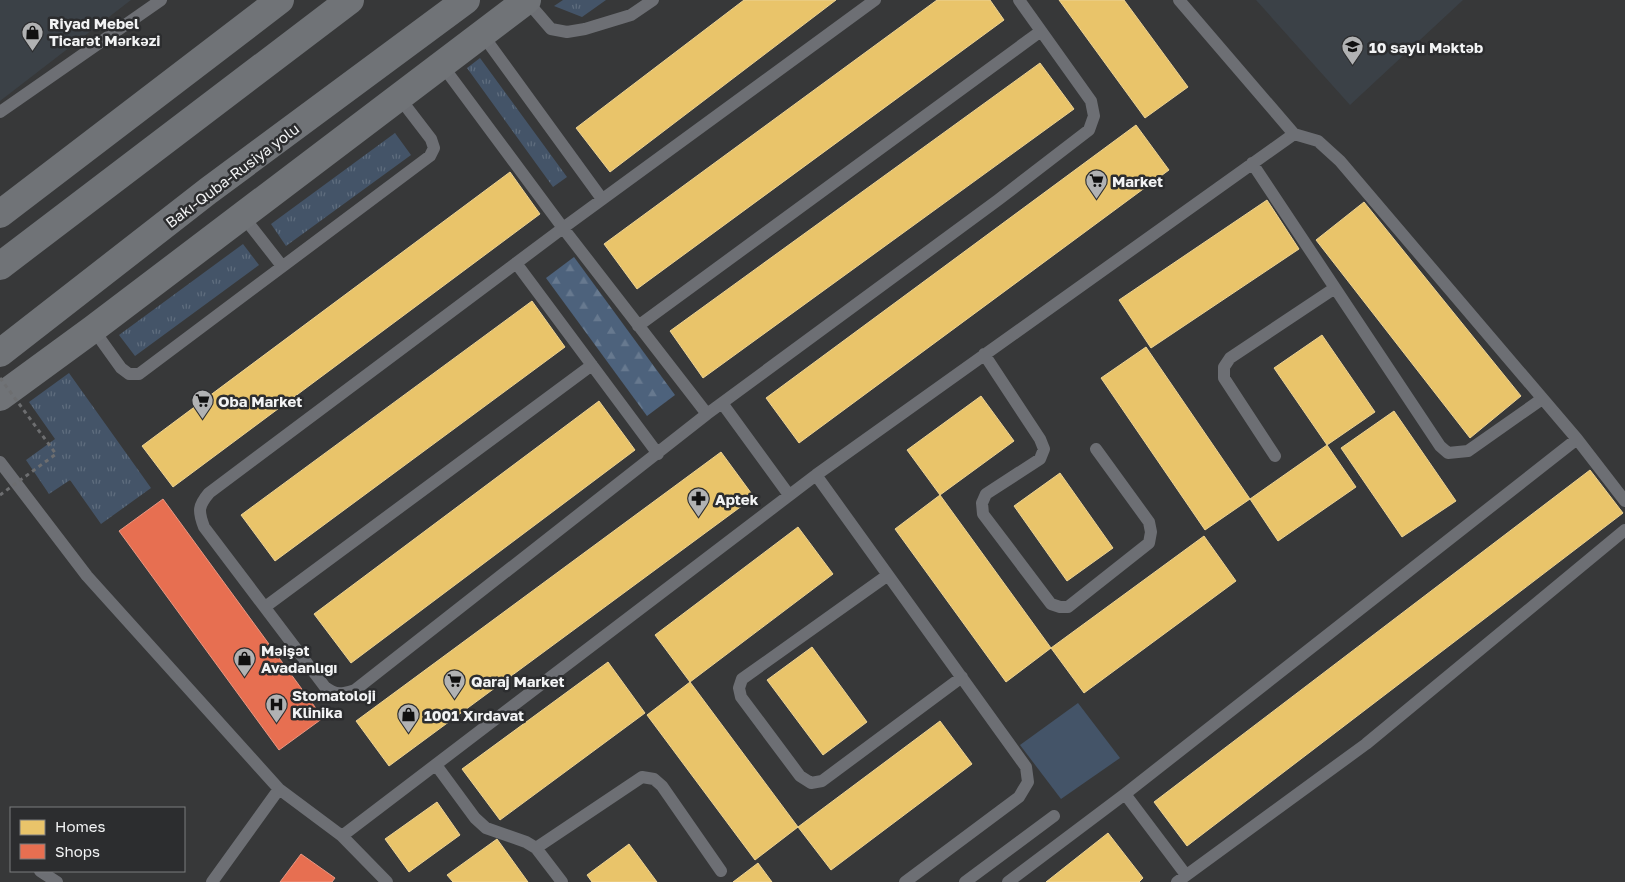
<svg xmlns="http://www.w3.org/2000/svg" width="1625" height="882" font-family="'Golos Text',sans-serif">
<defs>
<pattern id="grass-tufts" width="24" height="20" patternUnits="userSpaceOnUse" patternTransform="scale(1.25)"><rect width="24" height="20" fill="#445468"/><path d="M3 7l-1-3M5 7V3M7 7l1-3M15 17l-1-3M17 17v-4M19 17l1-3" fill="none" stroke="#5f6d7e"/></pattern>
<pattern id="forest-firs" width="22" height="20" patternUnits="userSpaceOnUse" patternTransform="scale(1.25)"><rect width="22" height="20" fill="#4d627c"/><path d="M5 1l3.5 6h-7zM16 11l3.5 6h-7z" fill="#67798f"/></pattern>
</defs>
<rect width="100%" height="100%" fill="#373839"/>
<path fill="#3b4147" d="M0,0H131L0,101Z
M1256,0H1463L1350,105Z"/>
<path fill="url(#grass-tufts)" d="M563,0H606L582,17L554,6Z
M480,58L567,177L553,187L467,68Z
M395,133L411,155L286,246L271,224Z
M243,244L259,265L135,356L119,335Z
M69,373L151,488L101,524L70,480L49,494L26,460L55,439L29,402Z"/>
<path fill="url(#forest-firs)" d="M574,257L675,395L647,416L546,278Z"/>
<path fill="#445468" d="M1078,703L1120,758L1061,799L1020,745Z"/>
<path fill="#e9c46a" stroke="#ecd293" d="M744,0H836L610,172L576,128Z
M937,0H990L1004,20L637,289L604,244Z
M1059,0H1124L1188,87L1145,118Z
M1040,63L1074,109L703,378L670,331Z
M1136,125L1169,170L799,443L766,398Z
M510,172L540,214L173,487L142,446Z
M1267,200L1299,249L1151,348L1119,300Z
M1364,202L1521,396L1470,438L1316,240Z
M532,301L565,347L275,561L241,515Z
M1322,335L1375,412L1327,445L1274,368Z
M1146,347L1250,499L1205,530L1101,378Z
M981,396L1014,441L940,495L907,450Z
M599,401L635,450L351,663L314,614Z
M1394,411L1456,501L1402,537L1341,448Z
M1327,445L1356,487L1278,541L1250,499Z
M721,452L754,497L389,766L356,721Z
M1590,470L1623,513L1187,846L1154,802Z
M1060,473L1113,548L1067,581L1014,506Z
M940,495L1051,648L1006,682L895,529Z
M798,527L833,574L690,682L655,635Z
M1204,536L1236,581L1084,693L1051,648Z
M812,647L867,722L823,755L767,680Z
M608,662L645,713L500,820L462,769Z
M690,682L798,827L755,860L647,715Z
M940,721L972,764L831,870L798,827Z
M437,802L460,835L409,872L385,839Z
M1108,833L1143,878L1139,882H1046Z
M497,839L528,882H453L447,875Z
M629,844L657,882H592L587,875Z
M758,863L772,882H733Z"/>
<path fill="#e76f51" stroke="#ea9782" d="M163,499L323,718L279,750L119,531Z
M301,854L335,878L332,882H280Z"/>
<g fill="none" stroke-linecap="round" stroke-linejoin="round">
<path stroke="#6d6f74" stroke-width="12" d="M526,0L551,29L567,32L585,29L631,15L653,0
M875,0L563,228L209,493C198,506 198,511 204,527L325,687C337,696 342,694 355,690L707,414L998,200L1089,130L1094,116L1091,101L1019,0
M1179,0L1294,134
M482,34L602,199
M442,65L563,228L707,414
M0,112L161,0
M1252,163L1440,446L1448,453L1468,451L1542,399
M242,215L282,266
M516,263L658,454
M638,326L1041,31
M93,329L121,368L129,374H139L430,156L434,148L431,139L398,96
M984,354L1040,439L1044,449L1040,459L986,494L982,503L983,514L1051,604L1060,607H1068L1149,543L1151,532L1149,522L1096,449
M722,403L789,495
M1275,456L1224,378V367L1230,358L1335,288
M0,462L87,576L279,789L342,836L387,882
M816,475L1026,767L1028,782L1019,797L905,882
M888,575L742,679L739,688L741,697L800,776L811,783L822,781L962,677
M265,607L592,365
M436,765L475,818L486,828L526,842L536,848L562,882
M1125,794L1186,875
M342,836L816,475L1294,134L1318,141L1340,161L1577,439L1625,501
M536,848L642,777L654,779L662,786L721,871
M40,871L57,882
M212,882L279,789
M965,882L1054,816
M1008,882L1125,794L1577,439
M1177,882L1366,744L1625,530"/>
<path stroke="#707377" stroke-width="28" d="M0,214L280,0
M0,266L350,0
M0,353L208,191L466,0
M0,397L93,329L527,0"/>
<path stroke="#6d6e70" stroke-width="3" stroke-dasharray="4 4" stroke-linecap="butt" d="M0,378L56,454L0,495"/>
</g>
<defs>
<symbol id="shop-pin" viewBox="-11 -11 22 30"><path d="M0 17L-7.5 6A9.5 9.5 0 1 1 7.5 6Z" fill="#b1b2b3" stroke="#2c2d2f"/><path d="M-5-2.5h2.3a2.7 3.5 0 0 1 5.4 0H5L5.5 6h-11ZM-1.5-2.5h3a1.5 2.3 0 0 0-3 0Z" fill="#111"/></symbol>
<symbol id="school-pin" viewBox="-11 -11 22 30"><path d="M0 17L-7.5 6A9.5 9.5 0 1 1 7.5 6Z" fill="#b1b2b3" stroke="#2c2d2f"/><path d="M0-5L7-2L0 1L-7-2ZM-4 1L0 2.5L4 1V4Q0 6-4 4Z" fill="#111"/></symbol>
<symbol id="supermarket-pin" viewBox="-11 -11 22 30"><path d="M0 17L-7.5 6A9.5 9.5 0 1 1 7.5 6Z" fill="#b1b2b3" stroke="#2c2d2f"/><path d="M-6-5.5h2.5l.6 2H6L4.5 2H-2.5L-4.4-4H-6ZM-1.5 3.2a1.3 1.3 0 1 0 .1 0ZM3 3.2a1.3 1.3 0 1 0 .1 0Z" fill="#111"/></symbol>
<symbol id="pharmacy-pin" viewBox="-11 -11 22 30"><path d="M0 17L-7.5 6A9.5 9.5 0 1 1 7.5 6Z" fill="#b1b2b3" stroke="#2c2d2f"/><path d="M-2-6h4v4h4v4h-4v4h-4v-4h-4v-4h4Z" fill="#111"/></symbol>
<symbol id="hospital-pin" viewBox="-11 -11 22 30"><path d="M0 17L-7.5 6A9.5 9.5 0 1 1 7.5 6Z" fill="#b1b2b3" stroke="#2c2d2f"/><path d="M-5-5h3v3.5h4V-5h3V5h-3V1.5h-4V5h-3Z" fill="#111"/></symbol>
</defs>
<g fill-rule="evenodd">
<use href="#shop-pin" x="20" y="20" width="25" height="34"/>
<use href="#school-pin" x="1340" y="34" width="25" height="34"/>
<use href="#supermarket-pin" x="1084" y="168" width="25" height="34"/>
<use href="#supermarket-pin" x="190" y="388" width="25" height="34"/>
<use href="#pharmacy-pin" x="686" y="486" width="25" height="34"/>
<use href="#shop-pin" x="232" y="646" width="25" height="34"/>
<use href="#supermarket-pin" x="442" y="668" width="25" height="34"/>
<use href="#hospital-pin" x="264" y="692" width="25" height="34"/>
<use href="#shop-pin" x="396" y="702" width="25" height="34"/>
</g>
<g text-anchor="middle" dominant-baseline="central" stroke-width="5" stroke-linejoin="round" paint-order="stroke">
<g font-size="15" font-weight="bold" fill="#f2f3f4" stroke="#2c2d2f" text-anchor="start">
<text x="49" y="23">Riyad Mebel<tspan x="49" dy="17">Ticarət Mərkəzi</tspan></text>
<text x="1369" y="47">10 saylı Məktəb</text>
<text x="1112" y="181">Market</text>
<text x="218" y="401">Oba Market</text>
<text x="715" y="499">Aptek</text>
<text x="261" y="650">Məişət<tspan x="261" dy="17">Avadanlığı</tspan></text>
<text x="471" y="681">Qaraj Market</text>
<text x="292" y="695">Stomatoloji<tspan x="292" dy="17">Klinika</tspan></text>
<text x="424" y="715">1001 Xırdavat</text>
</g>
<g font-size="15" fill="#f2f3f4" stroke="#2c2d2f">
<text transform="translate(232 175) rotate(-37)">Bakı-Quba-Rusiya yolu</text>
</g>
</g>
<rect x="10" y="807" width="175" height="65" fill="#2c2d2f" stroke="#7b7c7e"/>
<rect x="20" y="820" width="25" height="15" fill="#e9c46a" stroke="#7b7c7e"/>
<text x="55" y="832" font-size="15" fill="#f2f3f4">Homes</text>
<rect x="20" y="844" width="25" height="15" fill="#e76f51" stroke="#7b7c7e"/>
<text x="55" y="857" font-size="15" fill="#f2f3f4">Shops</text>
</svg>
